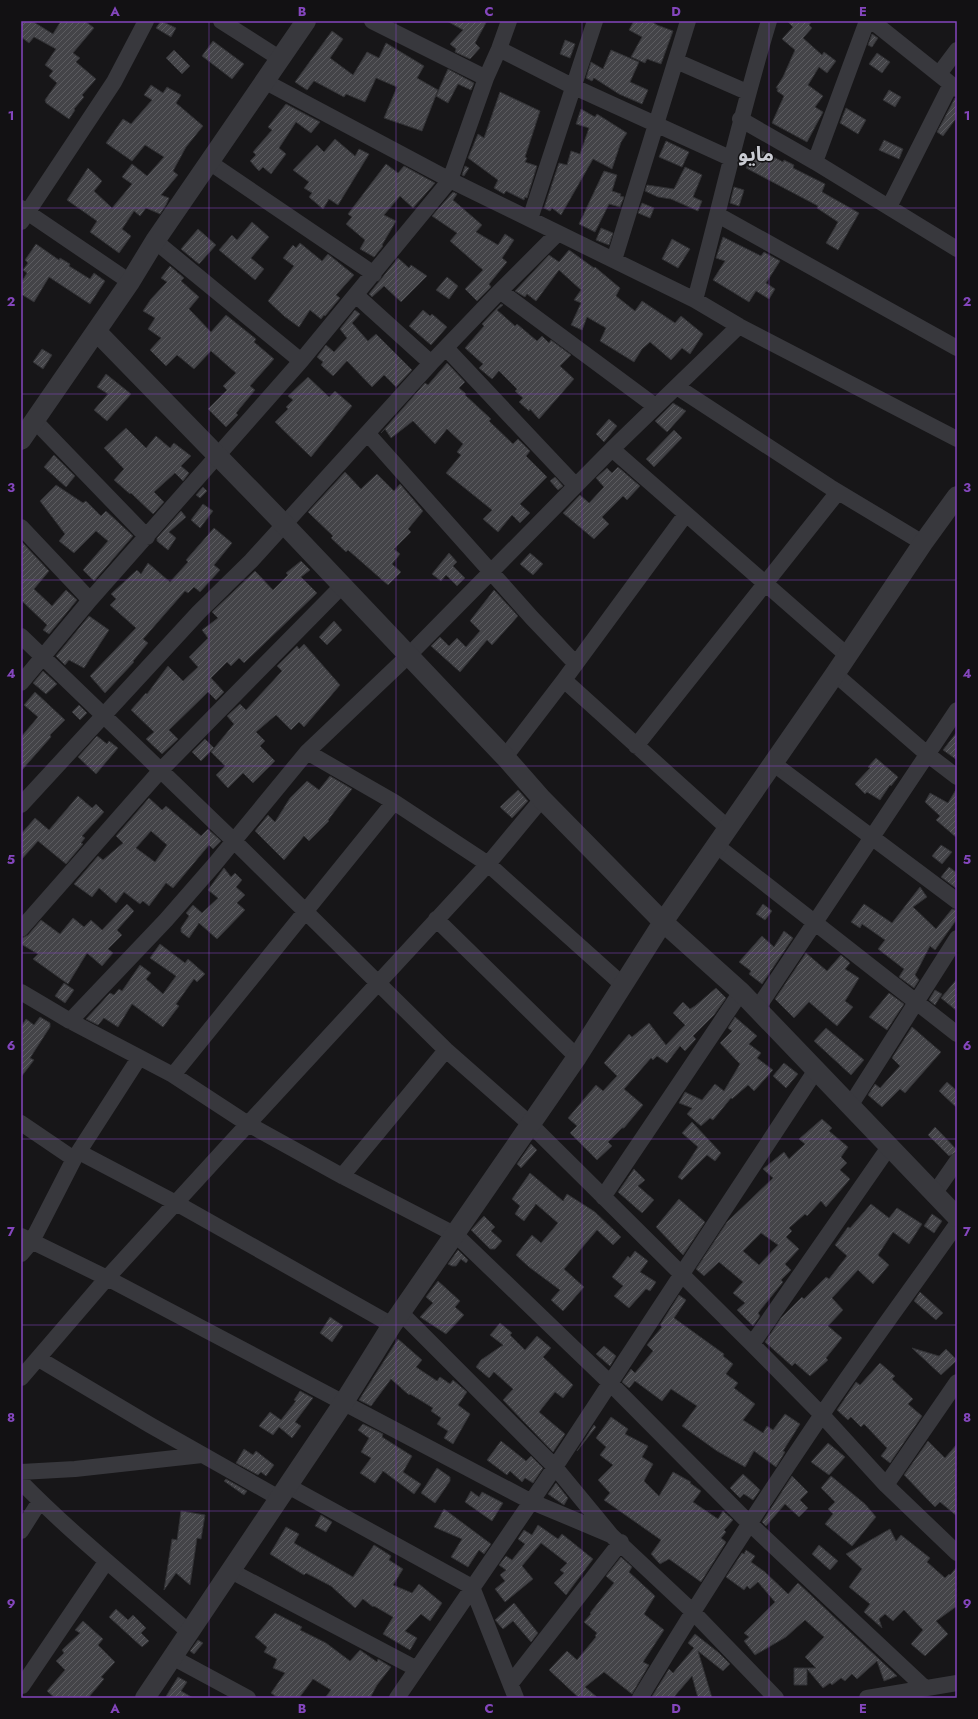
<svg xmlns="http://www.w3.org/2000/svg" width="978" height="1719" font-family="Jost,'Noto Sans Arabic',sans-serif">
<defs>
<pattern id="building-hatch" width="6" height="6" patternUnits="userSpaceOnUse"><rect width="6" height="6" fill="#444448"/><path d="M-1 1l2-2M0 6l6-6M5 7l2-2" fill="none" stroke="#5c5c60"/></pattern>
</defs>
<rect width="100%" height="100%" fill="#171618"/>
<path fill="url(#building-hatch)" stroke="#313134" fill-rule="evenodd" d="M21,21H32L53,34L61,21H85L94,28L73,53L80,58L76,62L96,79L82,95L84,97L74,109L75,110L69,119L46,103L45,100L57,83L49,76L53,71L45,65L56,49L34,37L29,43L21,37Z
M161,21L176,28L171,37L156,28Z
M447,21H487L475,43L480,48L470,59L455,52L456,49L450,44L463,30Z
M634,21H651L657,25L673,31L661,64L647,59L645,63L631,57L642,37L629,30Z
M787,21H812L809,25L812,28L803,38L822,55L824,52L836,61L827,73L819,67L808,85L823,96L815,107L823,112L807,142L772,123L784,96L777,91L778,88H776L783,77L795,50L782,39L793,27Z
M332,31L343,39L330,58L353,75L367,52L379,58L386,43L424,66L417,78L438,90L422,131L384,118L397,87L376,78L365,102L346,94L344,97L314,81L307,90L295,82Z
M872,34L878,38L872,47L868,45Z
M565,40L575,44L570,58L560,54Z
M213,41L244,64L232,79L202,56Z
M174,50L190,66L182,74L166,58Z
M611,50L639,62L630,82L648,90L642,104L619,94L594,78L592,81L586,78L591,62L603,69Z
M877,53L890,62L882,73L869,64Z
M448,69L474,83L471,90L458,84L448,103L436,96Z
M151,85L163,93L167,87L181,95L176,103L203,126L186,147L173,171L178,175L161,195L169,198L166,205L160,214L146,208L140,216L134,211L122,229L131,236L119,253L90,232L97,221L67,200L88,168L102,181L94,191L112,208L132,184L122,177L132,164L147,176L164,157L145,145L132,161L106,143L123,119L131,124L152,100L144,95Z
M889,90L901,97L895,107L883,100Z
M500,92L540,111L525,157L527,158L525,162L537,166L527,198L525,197L524,200L506,191L504,194L494,188L498,180L468,158L478,134L484,138Z
M955,98H957V117L943,136L937,132Z
M286,104L320,122L311,133L296,122L279,148L286,154L271,174L263,167L259,171L250,161L256,155L253,152L272,130L268,127Z
M846,108L866,120L858,134L840,123Z
M581,109L595,117L597,114L627,133L621,142L612,169L593,159L561,215L552,208L550,211L544,208L559,163L567,165L571,151L580,154L589,128L576,124Z
M335,139L355,156L359,149L369,154L338,205L329,199L323,209L309,197L312,193L304,188L309,182L293,170L317,145L324,152Z
M884,140L903,149L899,159L879,150Z
M666,141L689,152L682,167L659,157Z
M756,148L783,162L784,160L794,165L793,168L825,184L822,192L859,213L838,250L826,243L838,222L817,208L818,206L746,168Z
M386,164L398,173L404,166L435,183L413,208L400,196L384,215L396,221L382,245L383,246L374,257L360,249L365,240L346,224L352,217L348,214Z
M465,166L469,168L464,176L462,175Z
M685,167L702,175L693,197L702,201L698,211L671,199L658,197L645,191L647,185L674,189Z
M604,171L617,175L612,191L621,194L620,196L624,197L620,207L609,204L595,232L579,224Z
M734,187L744,190L739,206L730,203Z
M453,192L457,194L453,200L482,225L476,232L498,245L505,234L514,240L502,258L507,262L489,284L491,287L477,301L465,289L483,270L450,241L457,233L432,216Z
M642,203L654,208L650,218L638,213Z
M252,222L269,237L251,258L264,269L255,280L219,250L232,235L237,240Z
M601,228L613,233L609,245L596,240Z
M198,229L216,245L199,264L181,249Z
M723,237L761,256L764,252L780,261L766,283L775,289L769,299L756,291L749,302L713,280L725,261L716,258Z
M672,239L690,249L678,268L662,259Z
M300,243L322,261L328,254L354,275L336,295L340,298L325,316L324,315L321,319L310,310L299,327L284,316L268,301L294,266L283,258L293,245L296,248Z
M36,244L59,260L60,258L70,264L69,266L90,279L94,273L105,281L90,304L49,277L34,302L21,294V283L27,273L23,270L28,263L25,260Z
M569,250L594,268L595,267L620,288L616,296L635,311L642,301L675,323L681,316L703,334L690,354L682,348L671,360L650,342L642,349L634,362L600,341L606,328L587,317L582,330L571,325L581,303L574,300L581,290L559,270L536,301L527,294L525,297L515,291L549,255L559,262Z
M398,258L409,268L411,265L427,276L401,302L384,286L372,297L369,294Z
M170,266L184,278L181,281L199,297L189,309L211,332L226,315L256,339L254,342L274,359L250,386L255,390L236,413L238,415L226,427L208,409L227,390L223,386L236,373L211,351L194,369L177,355L166,366L150,350L161,338L148,329L155,318L143,311L151,299L167,282L161,278Z
M447,277L458,286L449,299L436,290Z
M501,304L503,305L497,310L515,326L517,324L537,341L542,336L549,343L551,340L571,355L560,366L574,379L539,419L530,409L529,411L519,402L523,398L515,391L517,389L499,371L492,379L479,368L483,364L465,348L484,326L482,324Z
M355,310L360,314L352,323L368,341L376,334L412,370L396,387L384,375L372,387L347,361L333,376L321,365L323,362L317,357L326,345L334,352L347,338L340,329Z
M423,310L430,316L432,314L447,327L431,345L409,326Z
M42,349L52,355L43,369L33,362Z
M447,363L465,382L459,388L466,394L465,395L491,419L489,421L513,444L518,439L530,451L526,456L547,477L520,504L530,513L520,523L512,515L498,532L483,519L492,510L446,473L461,455L457,452L463,444L447,429L435,444L413,421L391,438L385,429L381,433L425,383L428,385Z
M106,374L131,394L107,421L94,410L108,394L97,387Z
M308,377L329,397L335,391L352,406L311,457L275,422L288,409L286,407L293,400L288,396Z
M673,403L686,411L667,432L655,421Z
M609,419L617,426L604,442L596,434Z
M126,428L146,448L156,436L170,448L174,443L191,456L181,466L189,473L183,481L175,473L154,492L164,502L153,514L131,493L130,494L114,480L124,469L104,448Z
M674,430L682,438L654,467L646,459Z
M54,455L75,476L66,487L44,467Z
M618,467L640,486L627,500L623,496L602,517L609,524L594,539L563,513L580,495L589,503L604,487L596,478L607,468L612,473Z
M345,472L361,489L377,474L394,491L400,484L423,511L408,529L411,532L394,549L400,554L392,564L401,572L388,585L348,550L346,552L331,538L333,536L308,512Z
M555,477L563,486L558,490L550,481Z
M56,485L83,503L86,501L101,516L106,511L133,536L94,581L83,570L108,541L96,531L74,553L59,541L65,534L40,501Z
M203,487L207,491L200,498L196,495Z
M203,504L213,511L200,528L191,520Z
M181,511L186,517L169,532L176,538L168,550L157,541V538Z
M214,528L232,543L214,565L220,570L200,592L194,587L188,593L185,591L143,639L148,643L133,661L134,662L105,693L90,676L136,628L110,605L116,599L111,594L137,570L141,574L148,563L170,582L188,562L186,560Z
M21,541L49,571L34,589L52,606L66,590L77,600L49,634L43,630L47,625L21,600Z
M449,553L457,562L453,566L465,578L457,586L446,575L441,581L432,574Z
M530,553L543,564L533,575L520,564Z
M301,561L310,570L301,577L317,593L244,663L239,658L231,666L227,662L211,678L224,692L216,700L208,692L169,730L178,739L162,754L146,739L154,732L131,710L146,693L147,694L168,666L183,681L198,667L189,657L208,638L202,630L218,618L212,612L255,571L273,590L288,575L286,573Z
M494,590L518,616L492,645L487,640L460,672L431,646L440,637L449,646L457,638L466,647L480,631L470,621Z
M89,616L109,630L84,668L69,660L65,665L56,656Z
M334,621L342,630L327,645L319,637Z
M304,644L340,685L304,727L299,722L291,730L276,715L256,732L265,741L260,746L275,761L253,783L243,773L228,788L216,775L225,766L211,752L234,724L227,716L240,704L246,710L282,671L277,666L297,646L299,649Z
M43,671L57,684L46,694L33,683Z
M35,692L65,720L50,735L51,737L21,771V737L38,717L24,705Z
M79,705L87,713L80,720L72,712Z
M957,732V760L943,750Z
M97,736L107,744L109,741L118,748L96,774L78,757Z
M205,739L214,748L201,761L192,752Z
M876,758L898,777L891,786L890,785L880,800L867,792L865,794L855,784L870,768L868,767Z
M330,776L352,789L328,820L329,821L309,841L304,836L284,860L255,831L268,815L275,822L290,798L307,781L319,790Z
M957,788V838L936,820L940,816L925,802L930,793L948,803Z
M518,790L528,801L512,818L500,807Z
M78,796L92,808L96,804L104,812L82,836L85,838L81,843L83,844L66,864L38,841L21,860V834L35,818L49,830Z
M149,798L162,810L166,806L201,836L208,829L221,841L213,849L209,845L173,888L166,883L149,906L143,901L140,904L124,892L116,903L99,888L92,897L74,884L98,856L103,860L123,843L116,836ZM151,831L167,845L155,862L136,848Z
M941,845L952,852L942,864L932,856Z
M949,867L957,873V889L941,877Z
M224,868L231,877L235,873L242,880L236,887L245,895L237,903L245,910L217,939L199,923L189,938L181,932V928L189,916L186,913L193,905L202,913L218,898L208,890Z
M920,887L927,897L913,907L936,929L952,909L957,910V919L935,950L930,946L915,975L919,980L914,988L899,977L904,969L878,949L885,940L862,924L860,928L851,922L864,904L892,923Z
M127,904L134,911L117,930L122,935L108,949L113,953L102,966L87,953L68,984L33,959L38,954L21,944L22,938L28,935L41,920L60,934L73,918L84,927L91,920L102,930Z
M763,904L772,911L765,920L756,914Z
M784,931L793,938L762,984L749,974L751,971L739,962L762,936L774,947Z
M160,944L185,963L188,959L205,974L197,982L194,979L176,1004L179,1006L163,1027L132,1004L118,1027L104,1018L98,1025L86,1019L110,993L114,995L119,989L122,991L140,965L151,973L146,979L163,994L176,976L150,958Z
M806,953L827,971L841,955L850,963L845,969L859,978L845,1001L853,1007L837,1026L809,1002L794,1018L775,999Z
M957,979V1011L941,998Z
M64,983L74,990L65,1003L55,996Z
M716,988L726,998L714,1015L693,1036L696,1039L685,1051L680,1046L667,1063L657,1056L653,1060L651,1058L624,1089L643,1105L624,1128H622L608,1142L612,1146L597,1160L570,1133L577,1126L568,1118L596,1085L603,1091L617,1076L604,1063L629,1034L632,1037L649,1023L666,1045L685,1025L673,1013L683,1002L690,1009L695,1006Z
M935,990L942,994L935,1005L929,1000Z
M889,993L904,1004L887,1030L869,1017Z
M40,1017L50,1023V1027L30,1058L34,1060L21,1077V1027L26,1019L34,1025Z
M735,1017L757,1036L749,1044L761,1053L757,1058L773,1070L754,1091L748,1085L732,1099L731,1098L713,1120L710,1118L701,1126L687,1114L692,1108L679,1103L685,1092L702,1100L715,1084L724,1091L740,1064L720,1043L732,1031L728,1028Z
M912,1027L941,1052L905,1093L900,1089L882,1107L868,1095L875,1084L880,1088L900,1066L892,1058Z
M826,1028L864,1060L851,1075L814,1041Z
M784,1063L798,1074L786,1088L773,1076Z
M947,1082L957,1091V1108L939,1091Z
M822,1119L832,1128L829,1131L848,1147L841,1157L847,1163L840,1170L850,1179L826,1207L821,1201L807,1216L805,1214L789,1228L792,1231L786,1237L799,1249L785,1264L791,1270L781,1280L783,1282L758,1313L760,1316L753,1326L737,1310L745,1303L733,1293L743,1282L719,1262L704,1276L696,1269L727,1222L773,1178L763,1169L784,1152L789,1159L805,1144L799,1139ZM761,1233L778,1245L759,1265L743,1251Z
M692,1122L721,1153L715,1161L707,1155L682,1180L678,1177L698,1147L682,1133Z
M935,1127L957,1150V1152L949,1156L928,1135Z
M531,1144L537,1150L521,1168L517,1164Z
M634,1169L645,1180L638,1186L654,1200L642,1213L618,1192Z
M530,1173L563,1201L567,1194L595,1212L621,1237L613,1245L597,1230L564,1269L584,1287L563,1311L551,1300L560,1290L529,1267L516,1255L532,1235L541,1243L558,1223L536,1204L524,1221L515,1214L520,1206L512,1199Z
M679,1199L705,1222L683,1255L656,1227Z
M871,1204L889,1218L897,1208L922,1224L909,1244L893,1232L878,1255L889,1265L873,1284L858,1270L832,1298L843,1310L828,1326L842,1338L826,1358L828,1360L810,1376L795,1363L792,1366L765,1342L781,1318L802,1297L804,1299L826,1277L829,1279L847,1256L835,1245L848,1227L850,1228Z
M932,1214L942,1221L934,1233L924,1226Z
M484,1216L495,1227L491,1231L502,1241L495,1249H490L471,1230Z
M458,1250L468,1260L466,1263L461,1259L456,1266H452L448,1264Z
M635,1251L648,1261L640,1272L656,1282L650,1291L646,1289L629,1308L614,1296L623,1286L612,1277L628,1256L630,1258Z
M438,1281L460,1301L455,1307L464,1315L446,1334L420,1317L433,1303L426,1297Z
M920,1292L943,1313L936,1320L914,1301Z
M679,1295L686,1300L674,1318L724,1354L723,1356L733,1364L726,1374L738,1383L734,1388L755,1404L743,1420L763,1433L767,1426L773,1430L785,1414L800,1424L783,1451L785,1452L776,1467L754,1451L745,1467L717,1451L682,1426L697,1406L671,1389L662,1401L635,1381L629,1388L622,1382L631,1369L635,1373L653,1351L647,1345L662,1327L660,1325Z
M330,1317L343,1326L332,1342L320,1333Z
M500,1323L512,1333L510,1335L525,1350L537,1336L551,1348L543,1357L573,1385L563,1398L555,1392L539,1412L565,1434L553,1452L503,1400L513,1389L494,1372L489,1378L476,1367L481,1360L503,1345L490,1335Z
M398,1339L422,1360L416,1367L437,1381L440,1377L450,1384L453,1380L467,1392L458,1405L470,1414L453,1444L444,1438L448,1431L437,1424L441,1418L431,1411L433,1408L410,1394L409,1395L391,1379L371,1406L359,1400Z
M604,1346L616,1356L610,1366L596,1354Z
M912,1348L939,1356L946,1349L957,1360L941,1375Z
M880,1363L895,1376L892,1379L913,1399L908,1404L922,1416L890,1463L881,1456L887,1448L864,1424L861,1427L851,1417L848,1420L837,1410L856,1382L860,1385Z
M300,1391L313,1398L295,1422L301,1426L292,1438L279,1427L273,1435L259,1426L270,1412L281,1420L296,1401L294,1400Z
M611,1417L628,1429L625,1434L648,1446L642,1457L653,1464L644,1481L659,1496L673,1472L691,1482L690,1483L701,1491L693,1502L718,1519L723,1511L733,1520L724,1530L726,1532L721,1538L726,1542L701,1582L669,1559L660,1564L651,1554L661,1540L604,1500L610,1493L598,1480L613,1465L600,1455L606,1447L596,1438Z
M363,1424L383,1434L382,1437L412,1456L403,1472L421,1484L414,1494L383,1471L375,1483L360,1473L371,1458L361,1452L369,1438L358,1430Z
M594,1425L596,1427L577,1451Z
M501,1441L526,1461L531,1456L543,1468L533,1483L525,1478L522,1482L510,1471L507,1475L487,1460Z
M928,1441L945,1458L957,1444V1516L940,1502L935,1507L904,1475Z
M828,1443L845,1457L829,1475L811,1462Z
M244,1449L253,1455L256,1451L274,1465L266,1476L261,1472L258,1475L236,1463Z
M437,1468L450,1477V1481L435,1503L421,1493Z
M743,1474L760,1490L753,1500L744,1494L740,1498L730,1488Z
M792,1476L808,1492L800,1500L808,1508L799,1517L785,1504L766,1526L762,1522Z
M831,1476L865,1504L876,1517L852,1546L825,1524L833,1514L828,1509L835,1502L821,1488Z
M226,1479L247,1491L244,1495L224,1481Z
M556,1483L568,1498L564,1505L548,1494Z
M471,1491L479,1497L482,1492L503,1503L492,1521L465,1502Z
M444,1509L491,1544L484,1554L479,1550L468,1567L451,1557L462,1539L434,1527Z
M181,1511L205,1515L201,1539L197,1538L190,1585L176,1573L164,1590L172,1539L177,1540Z
M321,1515L332,1522L326,1532L315,1526Z
M538,1525L558,1539L562,1534L593,1559L566,1595L554,1583L564,1573L560,1570L567,1563L541,1543L522,1566L533,1579L505,1602L495,1589L505,1581L500,1575L506,1570L499,1565L506,1556L512,1560L525,1544L518,1539L524,1530L532,1535Z
M286,1527L299,1534L294,1543L353,1577L374,1545L391,1556L389,1560L403,1569L393,1585L412,1593L419,1584L442,1603L430,1621L421,1614L405,1631L417,1638L410,1650L383,1634L393,1617L374,1606L373,1607L363,1599L355,1608L331,1586L306,1573L304,1575L270,1554Z
M890,1529L896,1541L901,1535L930,1558L927,1562L945,1578L949,1574L950,1575L957,1567V1606L936,1621L948,1634L925,1656L911,1644L923,1630L904,1610L893,1621L885,1614L879,1619L882,1628L864,1612L870,1604L849,1587L862,1569L846,1554Z
M819,1545L838,1561L830,1570L812,1554Z
M746,1550L755,1556L751,1562L765,1572L788,1594L798,1583L897,1676L884,1681L877,1661L857,1679L852,1674L845,1681L841,1678L832,1685L830,1683L823,1688L807,1669V1685H794V1668H816L805,1657L824,1637L805,1620L786,1637L755,1655L744,1641L749,1637L744,1633L775,1602L758,1582L750,1589L747,1586L744,1590L726,1577L742,1553L744,1554Z
M621,1557L632,1567L629,1572L655,1596L644,1614L664,1630L643,1662L649,1665L632,1694L604,1672L585,1687L598,1698H579L549,1670L567,1651L577,1660L596,1637L595,1636L597,1633L584,1622L591,1614L590,1613L614,1583L606,1576Z
M514,1603L538,1633L531,1642L513,1621L503,1629L495,1620Z
M116,1609L128,1620L133,1615L146,1628L141,1633L149,1641L142,1647L109,1617Z
M275,1613L302,1627L300,1630L326,1643L350,1661L360,1650L377,1662L378,1659L391,1667L377,1685L370,1698H325L331,1690L313,1679L299,1698H278L271,1693L285,1673L273,1668L277,1659L264,1652L267,1647L255,1637Z
M83,1621L103,1639L98,1645L115,1662L101,1677L104,1679L88,1698H55L47,1691L65,1670L56,1661L64,1653L62,1650L80,1633L75,1630Z
M695,1634L719,1653L730,1664L723,1671L698,1651L712,1698H698L692,1676L673,1698H651L669,1669L673,1673L694,1648L688,1643Z
M198,1640L203,1643L194,1654L190,1651Z
M178,1677L187,1682L181,1691L193,1698H165Z"/>
<g fill="none" stroke-linecap="round" stroke-linejoin="round">
<path stroke="#38383d" stroke-width="16" d="M221,21L279,58
M372,21L486,78
M872,21L957,89
M499,49L572,86L732,159
M676,61L747,92
M939,74L957,50
M264,81L450,180L695,300L739,326L957,439
M740,119L815,162L957,249
M209,162L374,274
M815,162L867,21
M889,207L951,84
M21,208L130,282
M718,215L957,348
M530,219L595,21
M21,222L114,82L146,21
M155,241L301,361
M614,260L688,21
M500,291L655,406
M357,296L431,363
M695,300C720,207 741,113 769,21
M446,348L575,485
M677,387L830,487L923,543
M34,420L147,537
M368,434L532,618L576,664
M612,449L848,656
M21,527L90,600
M21,636L234,841L446,1050L530,1124L752,1344L822,1415L886,1485L957,1553
M835,674L927,754L957,777
M564,680L729,829
M21,683L90,600L301,361L450,180L486,78L499,49L509,21
M636,746L838,492
M307,752L394,802L488,864L623,985
M505,757L564,680L686,514
M774,764L957,901
M21,805L199,612L251,561L431,363L500,291L558,233
M717,846L957,1034
M436,919L577,1057
M21,929L160,771L342,586
M21,992L70,1021L173,1075L248,1124L342,1176L456,1235L609,1382L749,1523L925,1688
M757,1009L957,710
M70,1021L166,920L214,865L307,752L408,656L612,449L739,326
M173,1075L394,802
M850,1106L957,938
M21,1123L74,1159
M79,1152L176,1203L392,1325
M342,1176L446,1050
M934,1194L957,1161
M603,1197L741,992
M21,1236L107,1278L530,1501L611,1535
M21,1254L32,1241L74,1159L139,1058
M401,1313L555,1467L611,1535L692,1611L776,1698
M752,1344L889,1147
M39,1359L150,1425L279,1498
M21,1378L107,1278L248,1124L488,864L542,799
M21,1472L75,1469L202,1455
M21,1482C74,1536 133,1583 190,1633
M886,1485L957,1382
M288,1486L472,1587L516,1698
M21,1531L40,1501
M231,1571L417,1669
M172,1657L248,1698
M511,1683L621,1542
M22,1686L106,1562
M397,1698L555,1467L816,1070
M640,1698C698,1602 758,1509 821,1416C865,1351 912,1288 957,1224
M867,1698L957,1683"/>
<path stroke="#38383d" stroke-width="20" d="M96,331L284,524L505,757L542,799L663,922L741,992L957,1217
M21,440L130,282L155,241L306,21
M145,1698L344,1402L392,1325L577,1057L663,922L835,674L923,543L957,496"/>
</g>
<path fill="none" stroke="#8446bd" stroke-width="1" stroke-opacity="0.55" d="M209,21V1698M396,21V1698M582,21V1698M769,21V1698M21,208H957M21,394H957M21,580H957M21,766H957M21,953H957M21,1139H957M21,1325H957M21,1511H957"/>
<g text-anchor="middle" dominant-baseline="central" stroke-width="3" stroke-linejoin="round" paint-order="stroke">
<g font-size="20" font-weight="bold" fill="#caccd3" stroke="#121113">
<text x="756" y="154">مايو</text>
</g>
</g>
<rect width="978" height="1719" fill="none" stroke="#121113" stroke-width="44"/>
<rect x="22" y="22" width="934" height="1675" fill="none" stroke="#8446bd" stroke-width="1.5"/>
<g font-size="13" text-anchor="middle" font-weight="bold" fill="#8446bd">
<text x="115" y="16">A</text>
<text x="302" y="16">B</text>
<text x="489" y="16">C</text>
<text x="676" y="16">D</text>
<text x="863" y="16">E</text>
<text x="11" y="120">1</text>
<text x="967" y="120">1</text>
<text x="11" y="306">2</text>
<text x="967" y="306">2</text>
<text x="11" y="492">3</text>
<text x="967" y="492">3</text>
<text x="11" y="678">4</text>
<text x="967" y="678">4</text>
<text x="11" y="864">5</text>
<text x="967" y="864">5</text>
<text x="11" y="1050">6</text>
<text x="967" y="1050">6</text>
<text x="11" y="1236">7</text>
<text x="967" y="1236">7</text>
<text x="11" y="1422">8</text>
<text x="967" y="1422">8</text>
<text x="11" y="1608">9</text>
<text x="967" y="1608">9</text>
<text x="115" y="1713">A</text>
<text x="302" y="1713">B</text>
<text x="489" y="1713">C</text>
<text x="676" y="1713">D</text>
<text x="863" y="1713">E</text>
</g>
</svg>
